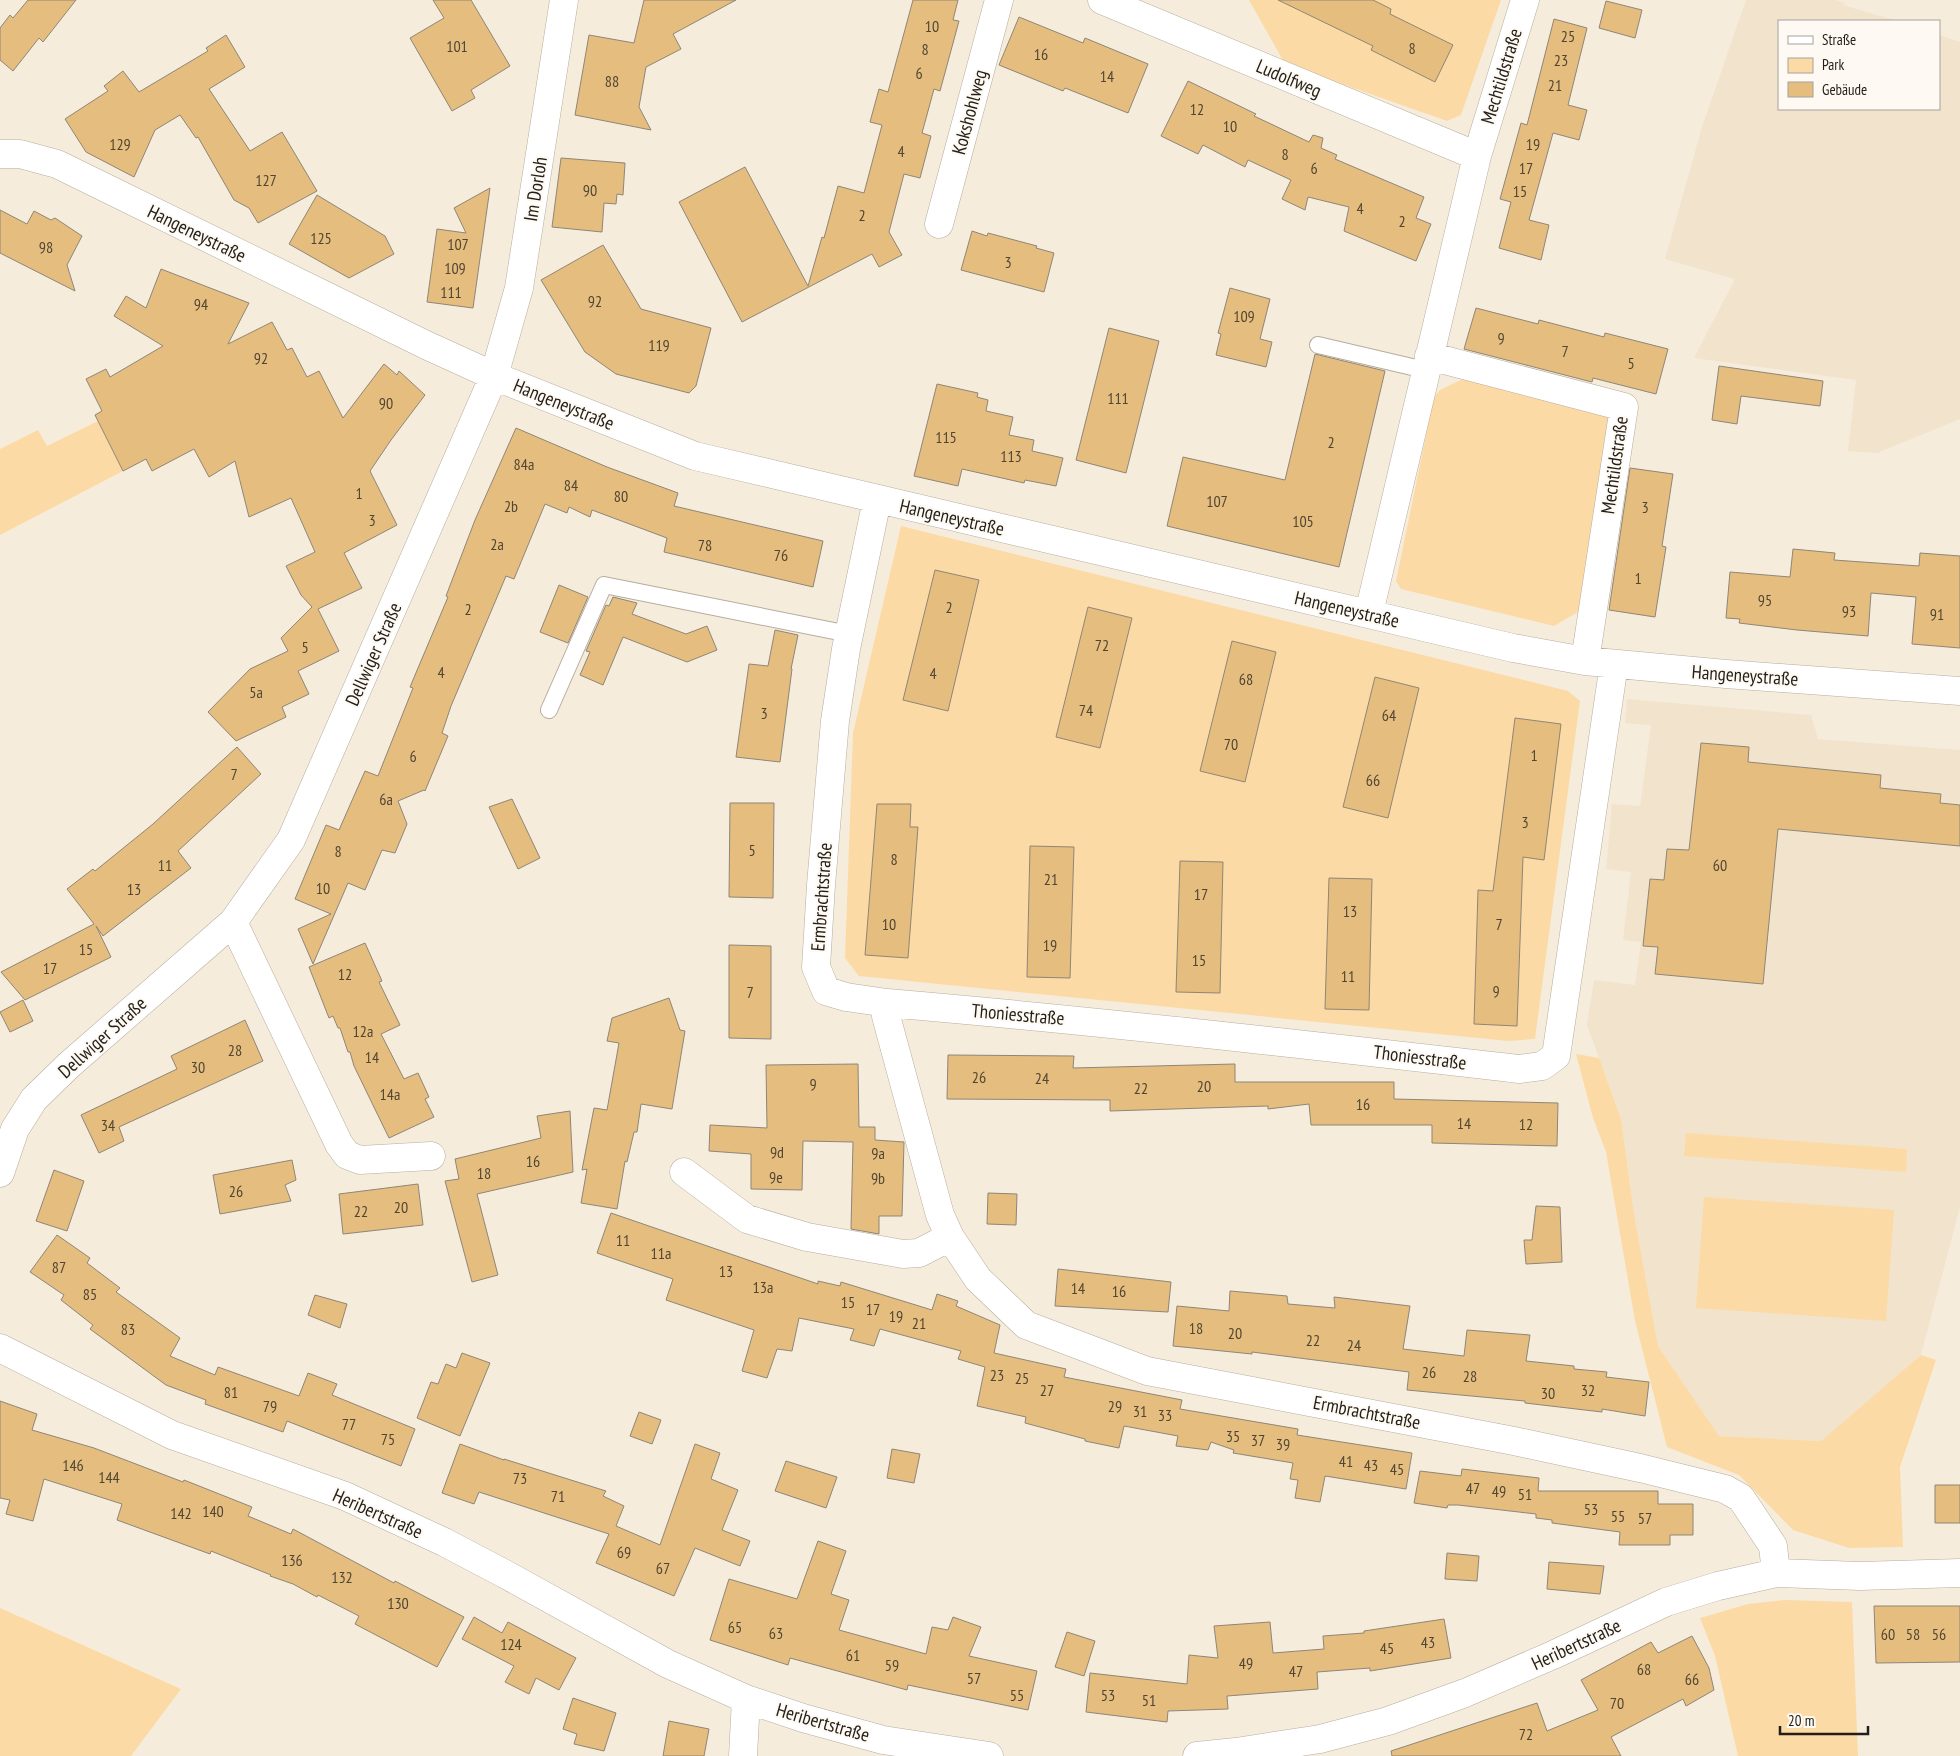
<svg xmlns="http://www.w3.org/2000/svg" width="1960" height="1756" font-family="'PT Sans Narrow',sans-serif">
<rect width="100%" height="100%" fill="#f6ecdc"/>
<path fill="#f2e3cc" d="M1746,0H1836L1844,3L1843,5L1897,21H1779V109H1939V35L1960,42V419L1877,453L1848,451L1856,380L1694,358L1735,279L1665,259L1702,127Z
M1627,699L1811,715L1818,739L1960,750V1207L1921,1355L1821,1441L1719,1436L1658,1346L1634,1214L1621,1119L1587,1025L1594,980L1635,985L1641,942L1623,940L1631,872L1606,869L1612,804L1640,806L1651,725L1625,723Z"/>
<path fill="#fcdaa5" d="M1249,0H1501L1461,115L1447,121L1285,64Z
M1469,376L1605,411L1612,429L1583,609L1554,626L1401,589L1396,581L1434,397L1440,390Z
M98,421L123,471L0,535V449L38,430L47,446Z
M901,526L1568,691L1580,701L1535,1039L1508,1041L859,976L845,958L853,733Z
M1576,1054L1599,1058L1621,1119L1634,1214L1658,1346L1719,1436L1821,1441L1921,1355L1936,1360L1900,1467L1903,1547L1849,1548L1793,1530L1739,1475L1667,1447L1635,1321L1606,1152L1593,1118Z
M1686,1133L1907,1149L1906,1172L1684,1156Z
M1704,1197L1894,1210L1886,1321L1696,1308Z
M1784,1600L1852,1602L1858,1756H1738L1715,1656L1700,1618L1748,1604Z
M0,1608L181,1689L131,1756H0Z"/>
<path fill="#e4bd7f" stroke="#8f8677" d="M28,0H76L43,42L39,38L13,71L0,60V28L10,15L13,18Z
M433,0H471L510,66L471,90L475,98L452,111L410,38L444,18Z
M644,0H736L673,34L681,49L646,67L639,107L651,130L575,115L589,35L634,43Z
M913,0H958L953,20L959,21L940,91L934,89L922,133L931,136L920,178L904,174L889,232L902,255L879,267L872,254L742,322L679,202L745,167L808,286L822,237L824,238L838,186L864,193L882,125L870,122L879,89L888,92Z
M1278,0H1373L1391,9L1390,14L1453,45L1435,82L1371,50L1373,46Z
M1606,1L1642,10L1635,38L1599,28Z
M1019,17L1083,43L1085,38L1148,64L1128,113L1065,88L1063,91L999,65Z
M1554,19L1587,28L1568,105L1587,110L1579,140L1553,133L1529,220L1549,225L1541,260L1499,248L1511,202L1500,199L1521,123L1527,125Z
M226,35L245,67L209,89L250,151L282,132L317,191L258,223L249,208L234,200L198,137L196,138L180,115L155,130L134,177L86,152L65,119L108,91L104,86L123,71L139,92L208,51L206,48Z
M1188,81L1256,114L1254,116L1309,142L1313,135L1323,138L1321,148L1337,155L1335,159L1424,197L1416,218L1431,224L1416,261L1344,231L1349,207L1308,197L1305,210L1282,199L1291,180L1248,160L1245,167L1203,145L1198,154L1161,136Z
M561,158L625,163L623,195L617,194L616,204L604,203L602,232L552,227Z
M490,188L473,308L427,302L437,229L466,233L454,208Z
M317,195L385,236L394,254L349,278L289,244Z
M0,210L27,224L34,211L51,220L55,218L82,236L67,265L75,291L0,253Z
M972,231L987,236L988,233L1037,246L1036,248L1054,253L1044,292L961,270Z
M603,245L641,309L711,328L696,386L689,393L616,374L585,352L541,280Z
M161,269L249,303L228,344L272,322L287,350L292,348L307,377L319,371L343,418L384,364L397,375L399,371L425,395L391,440L370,471L397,525L344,553L362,588L318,609L339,651L298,671L309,694L282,707L286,717L236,741L208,712L250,669L288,651L281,638L312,607L301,595L286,566L315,552L291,498L249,517L235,461L209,477L194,449L152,471L146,459L123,471L95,415L102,411L86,379L106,369L110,377L163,346L114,316L126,296L146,308Z
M1230,288L1270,299L1260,339L1272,342L1266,367L1216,355L1221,334L1218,333Z
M1476,308L1538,324L1539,320L1604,337L1605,333L1668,349L1656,394L1593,378L1592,382L1464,349Z
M1109,328L1159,341L1126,473L1076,460Z
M1315,354L1385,371L1339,567L1167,526L1183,457L1285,480Z
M1719,366L1823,381L1820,406L1741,396L1737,424L1712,420Z
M937,384L978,393L977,397L988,400L986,411L1013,417L1009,435L1034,440L1032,451L1063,458L1056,486L1025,480L1024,483L962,469L958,486L914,476Z
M516,428L607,467L678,493L674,506L823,541L813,587L664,552L667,538L592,510L590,517L569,507L567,513L545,504L514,579L506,576L451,706L442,733L448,736L425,791L424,790L398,801L407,824L395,853L382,850L365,890L348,883L313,964L298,929L331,914L295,899L326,825L339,830L365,771L378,776L413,688L410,687L448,597L446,596L475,520Z
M1630,468L1673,474L1662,546L1666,547L1655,617L1609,610Z
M1793,549L1835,553L1834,560L1919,566L1920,553L1960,556V648L1912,644L1916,597L1871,593L1868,636L1797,630L1739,623L1740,619L1726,618L1730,572L1790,577Z
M935,570L979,580L948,711L903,700Z
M559,585L588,597L568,643L540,632Z
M613,597L637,603L632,614L686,634L707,626L717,650L687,662L623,637L603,685L580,675L590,652L586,651L606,605L609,606Z
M1088,607L1132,618L1100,748L1056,737Z
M775,630L798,635L791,669H792L780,762L736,757L749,664L768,666Z
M1232,641L1276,652L1245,782L1200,771Z
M1375,677L1419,688L1388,818L1343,807Z
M1515,718L1561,724L1544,860L1523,857L1517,1026L1474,1024L1478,890L1493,891Z
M1701,743L1749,747L1748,762L1881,775L1880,788L1941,794L1940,803L1960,805V846L1778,829L1763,984L1655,974L1658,947L1643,946L1650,879L1664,880L1667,849L1689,850Z
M237,747L261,774L178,851L191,868L103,936L96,926L111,957L25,1000L1,972L94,924L67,889L93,869L95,871L153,824Z
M512,799L540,858L518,869L489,807Z
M730,803H774L773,898L729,897Z
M877,804H911L910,827H918L908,958L865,955Z
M1030,846L1074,847L1070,978L1027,977Z
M1180,861L1223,862L1220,993L1176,992Z
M1329,878L1372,879L1369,1010L1325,1009Z
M365,943L382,981L379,982L400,1025L381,1034L404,1079L418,1073L429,1097L425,1099L434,1117L389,1138L354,1066L350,1052H348L340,1028H338L333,1016L329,1018L309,967Z
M729,945L771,946V1039L729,1038Z
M669,998L680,1030L685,1031L672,1109L641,1104L637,1132H634L627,1162L625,1161L617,1209L581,1203L587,1169L582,1170L594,1108L607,1110L619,1043L607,1041L612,1018Z
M23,1000L33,1021L10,1032L0,1012Z
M245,1020L263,1061L119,1127L124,1141L99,1153L81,1115L177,1069L171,1056Z
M948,1055L1074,1056L1073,1068L1235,1064V1082H1394V1099L1558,1103L1557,1146L1432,1143V1125H1311L1309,1104L1268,1109V1106L1110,1111V1100L947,1099Z
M858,1064L859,1127H875V1140L904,1142L902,1216H879V1234L851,1229L853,1142L803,1141L802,1190L751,1189V1154L709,1151L710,1125L767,1128L766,1065Z
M570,1111L573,1172L477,1194L498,1275L472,1282L445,1181L459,1179L455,1159L541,1138L537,1116Z
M292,1160L296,1180L285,1185L291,1201L220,1214L213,1175Z
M54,1170L84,1181L67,1231L36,1221Z
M418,1184L423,1225L343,1234L339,1194Z
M988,1193L1017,1194L1016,1225L987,1224Z
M1536,1206L1560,1207L1562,1262L1526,1264L1524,1240H1532Z
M611,1213L818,1284V1281L840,1286L841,1282L932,1310L937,1294L958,1301L956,1306L1000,1325L994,1353L1066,1369L1064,1377L1182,1400L1180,1409L1298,1429L1297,1435L1412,1453L1406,1489L1325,1476L1320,1502L1295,1498L1298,1480L1290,1479L1293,1463L1233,1453L1234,1450L1211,1442L1208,1450L1176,1446L1178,1436L1124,1426L1119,1448L1085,1441V1439L1025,1423L1026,1417L977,1406L985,1367L958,1359L961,1351L880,1329L874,1346L850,1340L854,1329L799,1318L792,1351L777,1349L767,1378L742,1371L754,1330L666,1300L673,1279L597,1253Z
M57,1235L90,1258L87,1263L120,1288L116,1292L180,1338L170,1356L215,1375L218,1367L299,1396L308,1373L337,1384L332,1395L415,1429L401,1466L287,1421L283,1432L205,1404L206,1400L166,1385L90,1329L93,1325L61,1300L64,1295L30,1272Z
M1058,1269L1171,1282L1168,1312L1055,1306Z
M1230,1291L1287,1296L1288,1304L1335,1308L1334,1297L1410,1306L1403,1349L1464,1356L1467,1330L1530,1335L1526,1361L1574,1366V1369L1607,1372L1606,1377L1649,1382L1645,1416L1602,1409V1412L1525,1403V1401L1407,1390L1409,1372L1252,1352V1354L1173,1346L1177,1306L1229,1311Z
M315,1295L347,1304L340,1328L308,1315Z
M462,1353L490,1363L460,1436L417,1418L431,1382L438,1384L446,1364L456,1368Z
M0,1401L37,1414L32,1430L94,1448L183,1482L184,1480L252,1507L248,1516L291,1534L293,1529L394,1583L395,1581L464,1617L437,1667L355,1624L359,1616L318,1595L317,1597L293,1584L270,1576L271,1575L211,1551L210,1554L117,1520L122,1504L44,1479L33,1521L6,1514L10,1500L0,1498Z
M639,1412L661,1420L652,1444L630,1436Z
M460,1444L504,1460V1459L606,1491L603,1496L624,1506L616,1526L660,1545L695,1444L720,1453L711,1479L738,1490L722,1530L750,1541L740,1566L695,1548L674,1596L596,1563L609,1534L479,1492L474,1504L442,1493Z
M892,1449L920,1454L914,1483L887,1478Z
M786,1461L837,1477L826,1508L775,1491Z
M1462,1469L1539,1478L1538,1491H1658V1504H1693V1535H1670V1545H1619L1620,1532L1552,1523V1520L1536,1518V1514L1458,1505H1448L1447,1508L1414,1503L1420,1471L1461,1476Z
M1935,1485H1960V1523H1935Z
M818,1541L846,1551L831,1594L849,1600L839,1630L926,1654L932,1627L948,1630L953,1617L981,1627L969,1656L1037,1671L1028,1710L908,1685L907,1690L790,1658L788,1665L710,1640L729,1579L797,1599Z
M1447,1553L1479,1556L1477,1581L1445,1579Z
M1549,1562L1604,1566L1600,1594L1547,1589Z
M1874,1606H1960V1662L1876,1663Z
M474,1617L502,1633L508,1622L576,1658L559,1690L536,1678L529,1694L505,1682L514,1666L462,1639Z
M1444,1619L1451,1658L1370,1671V1668L1317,1672L1318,1689L1227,1696L1228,1709L1168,1711L1167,1722L1086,1712L1090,1673L1187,1684L1189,1655L1218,1658L1214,1626L1270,1622L1273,1653L1324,1649L1323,1636L1364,1633V1631Z
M1067,1632L1095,1641L1084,1676L1055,1667Z
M1692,1636L1709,1668L1714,1690L1686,1706L1683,1699L1611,1737L1621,1756H1392L1391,1751L1537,1703L1547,1731L1598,1710L1581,1680L1651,1642L1658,1653Z
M573,1698L616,1713L604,1751L574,1744L577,1734L563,1729Z
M669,1721L709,1729L704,1756H663Z"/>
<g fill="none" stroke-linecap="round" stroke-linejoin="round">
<defs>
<path id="service" d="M1318,345L1425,370
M549,710L604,585L849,634"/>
<path id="minor" d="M1102,0L1477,156
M0,154H20L57,164L426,345L494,376L695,456L1513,648L1585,661L1726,674L1960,691
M939,224L999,0
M1429,356L1624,407L1585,661
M877,500L846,649L835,721L821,885L816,967L826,991L846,997L887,1003L886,1016L940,1215L950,1237L978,1279L1026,1325L1147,1371L1514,1441L1640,1468L1725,1489L1741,1498L1773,1546L1776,1573
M1369,613L1477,156L1525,0
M233,922L339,1144L347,1155L360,1160L431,1156
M887,1003C1098,1021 1308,1045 1519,1069L1542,1066L1556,1056L1614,664
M684,1172L747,1219L807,1237L903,1254L919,1253L950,1237
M0,1173L15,1129L34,1099L69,1065L233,922L291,840L494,376L519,288L564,0
M0,1348L172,1435L345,1496L444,1542L503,1573L668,1664L746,1699L803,1718L883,1740L989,1756
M743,1756L746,1699
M1197,1756L1236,1752L1320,1739L1388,1721L1465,1693L1553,1655L1666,1602L1718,1586L1776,1573L1860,1576L1960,1573"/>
</defs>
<use href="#service" stroke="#b7ad9e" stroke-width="18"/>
<use href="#minor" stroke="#b7ad9e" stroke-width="29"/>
<use href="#service" stroke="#fff" stroke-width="16"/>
<use href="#minor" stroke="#fff" stroke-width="28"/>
</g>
<g text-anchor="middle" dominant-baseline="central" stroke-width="4" stroke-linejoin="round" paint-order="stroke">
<g font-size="16" fill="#524632">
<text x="932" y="26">10</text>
<text x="1568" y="36">25</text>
<text x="457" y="46">101</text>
<text x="1412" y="48">8</text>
<text x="925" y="49">8</text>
<text x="1041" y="54">16</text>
<text x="1561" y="60">23</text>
<text x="919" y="73">6</text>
<text x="1107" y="76">14</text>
<text x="612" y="81">88</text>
<text x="1555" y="85">21</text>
<text x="1197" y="109">12</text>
<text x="1230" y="126">10</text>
<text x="120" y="144">129</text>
<text x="1533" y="144">19</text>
<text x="901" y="151">4</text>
<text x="1285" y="154">8</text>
<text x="1314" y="168">6</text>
<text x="1526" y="168">17</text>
<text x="266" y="180">127</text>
<text x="590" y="190">90</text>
<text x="1520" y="191">15</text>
<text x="1360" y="208">4</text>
<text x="862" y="215">2</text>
<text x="1402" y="221">2</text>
<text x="321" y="238">125</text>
<text x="458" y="244">107</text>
<text x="46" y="247">98</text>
<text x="1008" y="262">3</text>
<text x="455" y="268">109</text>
<text x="451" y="292">111</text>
<text x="595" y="301">92</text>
<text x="201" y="304">94</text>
<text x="1244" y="316">109</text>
<text x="1501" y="338">9</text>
<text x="659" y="345">119</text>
<text x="1565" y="351">7</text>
<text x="261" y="358">92</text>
<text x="1631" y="363">5</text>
<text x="1118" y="398">111</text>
<text x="386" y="403">90</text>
<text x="946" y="437">115</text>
<text x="1331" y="442">2</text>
<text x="1011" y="456">113</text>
<text x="524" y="464">84a</text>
<text x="571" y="485">84</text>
<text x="359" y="493">1</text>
<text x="621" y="496">80</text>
<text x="1217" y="501">107</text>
<text x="511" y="506">2b</text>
<text x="1645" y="507">3</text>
<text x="372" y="520">3</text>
<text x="1303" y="521">105</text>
<text x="497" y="544">2a</text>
<text x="705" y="545">78</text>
<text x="781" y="555">76</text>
<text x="1638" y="578">1</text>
<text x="1765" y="600">95</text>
<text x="949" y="607">2</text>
<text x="468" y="609">2</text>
<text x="1849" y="611">93</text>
<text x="1937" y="614">91</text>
<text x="1102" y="645">72</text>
<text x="305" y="647">5</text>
<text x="441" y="672">4</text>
<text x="933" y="673">4</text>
<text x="1246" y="679">68</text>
<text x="256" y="692">5a</text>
<text x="1086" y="710">74</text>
<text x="764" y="713">3</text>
<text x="1389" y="715">64</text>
<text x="1231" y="744">70</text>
<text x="1534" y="755">1</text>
<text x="413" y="756">6</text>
<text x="234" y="774">7</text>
<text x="1373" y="780">66</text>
<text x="386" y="799">6a</text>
<text x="1525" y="822">3</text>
<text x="752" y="850">5</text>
<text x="338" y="851">8</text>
<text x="894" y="859">8</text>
<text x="165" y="865">11</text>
<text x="1720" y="865">60</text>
<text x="1051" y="879">21</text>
<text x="323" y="888">10</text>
<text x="134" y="889">13</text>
<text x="1201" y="894">17</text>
<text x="1350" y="911">13</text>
<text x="889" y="924">10</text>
<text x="1499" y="924">7</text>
<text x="1050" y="945">19</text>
<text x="86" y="949">15</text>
<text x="1199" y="960">15</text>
<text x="50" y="968">17</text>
<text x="345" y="974">12</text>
<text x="1348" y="976">11</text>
<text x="1496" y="991">9</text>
<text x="750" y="992">7</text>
<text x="363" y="1031">12a</text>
<text x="235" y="1050">28</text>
<text x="372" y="1057">14</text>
<text x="198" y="1067">30</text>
<text x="979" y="1077">26</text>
<text x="1042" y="1078">24</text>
<text x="813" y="1084">9</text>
<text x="1204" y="1086">20</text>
<text x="1141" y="1088">22</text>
<text x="390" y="1094">14a</text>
<text x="1363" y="1104">16</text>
<text x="1464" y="1123">14</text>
<text x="1526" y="1124">12</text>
<text x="108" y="1125">34</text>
<text x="777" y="1152">9d</text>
<text x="878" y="1153">9a</text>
<text x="533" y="1161">16</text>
<text x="484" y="1173">18</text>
<text x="776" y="1177">9e</text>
<text x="878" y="1178">9b</text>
<text x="236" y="1191">26</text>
<text x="401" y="1207">20</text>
<text x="361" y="1211">22</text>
<text x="623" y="1240">11</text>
<text x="661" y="1253">11a</text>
<text x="59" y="1267">87</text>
<text x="726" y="1271">13</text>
<text x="763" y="1287">13a</text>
<text x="1078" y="1288">14</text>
<text x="1119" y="1291">16</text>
<text x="90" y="1294">85</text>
<text x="848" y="1302">15</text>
<text x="873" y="1309">17</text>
<text x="896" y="1316">19</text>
<text x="919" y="1323">21</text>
<text x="1196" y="1328">18</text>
<text x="128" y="1329">83</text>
<text x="1235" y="1333">20</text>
<text x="1313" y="1340">22</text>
<text x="1354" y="1345">24</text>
<text x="1429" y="1372">26</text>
<text x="997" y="1375">23</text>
<text x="1470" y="1376">28</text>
<text x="1022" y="1378">25</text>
<text x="1047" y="1390">27</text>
<text x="1588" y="1390">32</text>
<text x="231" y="1392">81</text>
<text x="1548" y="1393">30</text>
<text x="270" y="1406">79</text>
<text x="1115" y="1406">29</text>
<text x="1140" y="1411">31</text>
<text x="1165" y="1415">33</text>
<text x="349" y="1424">77</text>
<text x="1233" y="1436">35</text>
<text x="388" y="1439">75</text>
<text x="1258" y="1440">37</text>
<text x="1283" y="1444">39</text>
<text x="1346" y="1461">41</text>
<text x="73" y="1465">146</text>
<text x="1371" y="1465">43</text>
<text x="1397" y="1469">45</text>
<text x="109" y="1477">144</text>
<text x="520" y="1478">73</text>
<text x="1473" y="1488">47</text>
<text x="1499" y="1491">49</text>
<text x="1525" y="1494">51</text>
<text x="558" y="1496">71</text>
<text x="1591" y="1509">53</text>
<text x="213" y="1511">140</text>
<text x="181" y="1513">142</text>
<text x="1618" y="1516">55</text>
<text x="1645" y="1518">57</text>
<text x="624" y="1552">69</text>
<text x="292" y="1560">136</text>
<text x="663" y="1568">67</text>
<text x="342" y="1577">132</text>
<text x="398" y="1603">130</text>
<text x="735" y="1627">65</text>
<text x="776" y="1633">63</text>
<text x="1888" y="1634">60</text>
<text x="1913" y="1634">58</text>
<text x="1939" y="1634">56</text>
<text x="1428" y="1642">43</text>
<text x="511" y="1644">124</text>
<text x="1387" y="1648">45</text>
<text x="853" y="1655">61</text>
<text x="1246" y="1663">49</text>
<text x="892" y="1665">59</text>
<text x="1644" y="1669">68</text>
<text x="1296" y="1671">47</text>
<text x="974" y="1678">57</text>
<text x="1692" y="1679">66</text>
<text x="1017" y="1695">55</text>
<text x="1108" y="1695">53</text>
<text x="1149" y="1700">51</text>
<text x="1617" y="1703">70</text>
<text x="1526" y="1734">72</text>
</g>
<g font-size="19" fill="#221e19" stroke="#fefaf3">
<text transform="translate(1501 76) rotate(-73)">Mechtildstraße</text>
<text transform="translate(1289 78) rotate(23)">Ludolfweg</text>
<text transform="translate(969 112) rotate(-75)">Kokshohlweg</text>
<text transform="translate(535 189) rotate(-81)">Im Dorloh</text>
<text transform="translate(197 233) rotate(26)">Hangeneystraße</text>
<text transform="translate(564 404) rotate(22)">Hangeneystraße</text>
<text transform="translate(1614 465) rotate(-82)">Mechtildstraße</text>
<text transform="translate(952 517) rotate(13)">Hangeneystraße</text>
<text transform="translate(1347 609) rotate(13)">Hangeneystraße</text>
<text transform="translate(373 654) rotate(-66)">Dellwiger Straße</text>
<text transform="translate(1745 675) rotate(4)">Hangeneystraße</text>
<text transform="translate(821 897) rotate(-86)">Ermbrachtstraße</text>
<text transform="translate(1018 1014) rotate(5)">Thoniesstraße</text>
<text transform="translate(102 1037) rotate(-42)">Dellwiger Straße</text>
<text transform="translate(1420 1057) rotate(7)">Thoniesstraße</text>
<text transform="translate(1367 1412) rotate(11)">Ermbrachtstraße</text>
<text transform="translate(378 1513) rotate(24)">Heribertstraße</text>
<text transform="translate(1576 1644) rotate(-25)">Heribertstraße</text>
<text transform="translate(823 1722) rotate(16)">Heribertstraße</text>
</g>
</g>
<rect x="1778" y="20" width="162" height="90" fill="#fefaf3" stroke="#a6a29c"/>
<rect x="1788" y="36" width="25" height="8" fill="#ffffff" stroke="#a6a29c"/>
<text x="1822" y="45" font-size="15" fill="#221e19">Straße</text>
<rect x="1788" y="58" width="25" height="15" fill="#fcdaa5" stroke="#a6a29c"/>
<text x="1822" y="70" font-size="15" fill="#221e19">Park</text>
<rect x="1788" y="82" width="25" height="15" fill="#e4bd7f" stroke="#a6a29c"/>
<text x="1822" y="95" font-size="15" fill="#221e19">Gebäude</text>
<path d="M1780 1726v8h88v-8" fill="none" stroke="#221e19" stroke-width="2.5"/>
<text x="1788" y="1726" font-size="15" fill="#221e19" stroke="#fefaf3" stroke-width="4" paint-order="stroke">20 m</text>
</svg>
